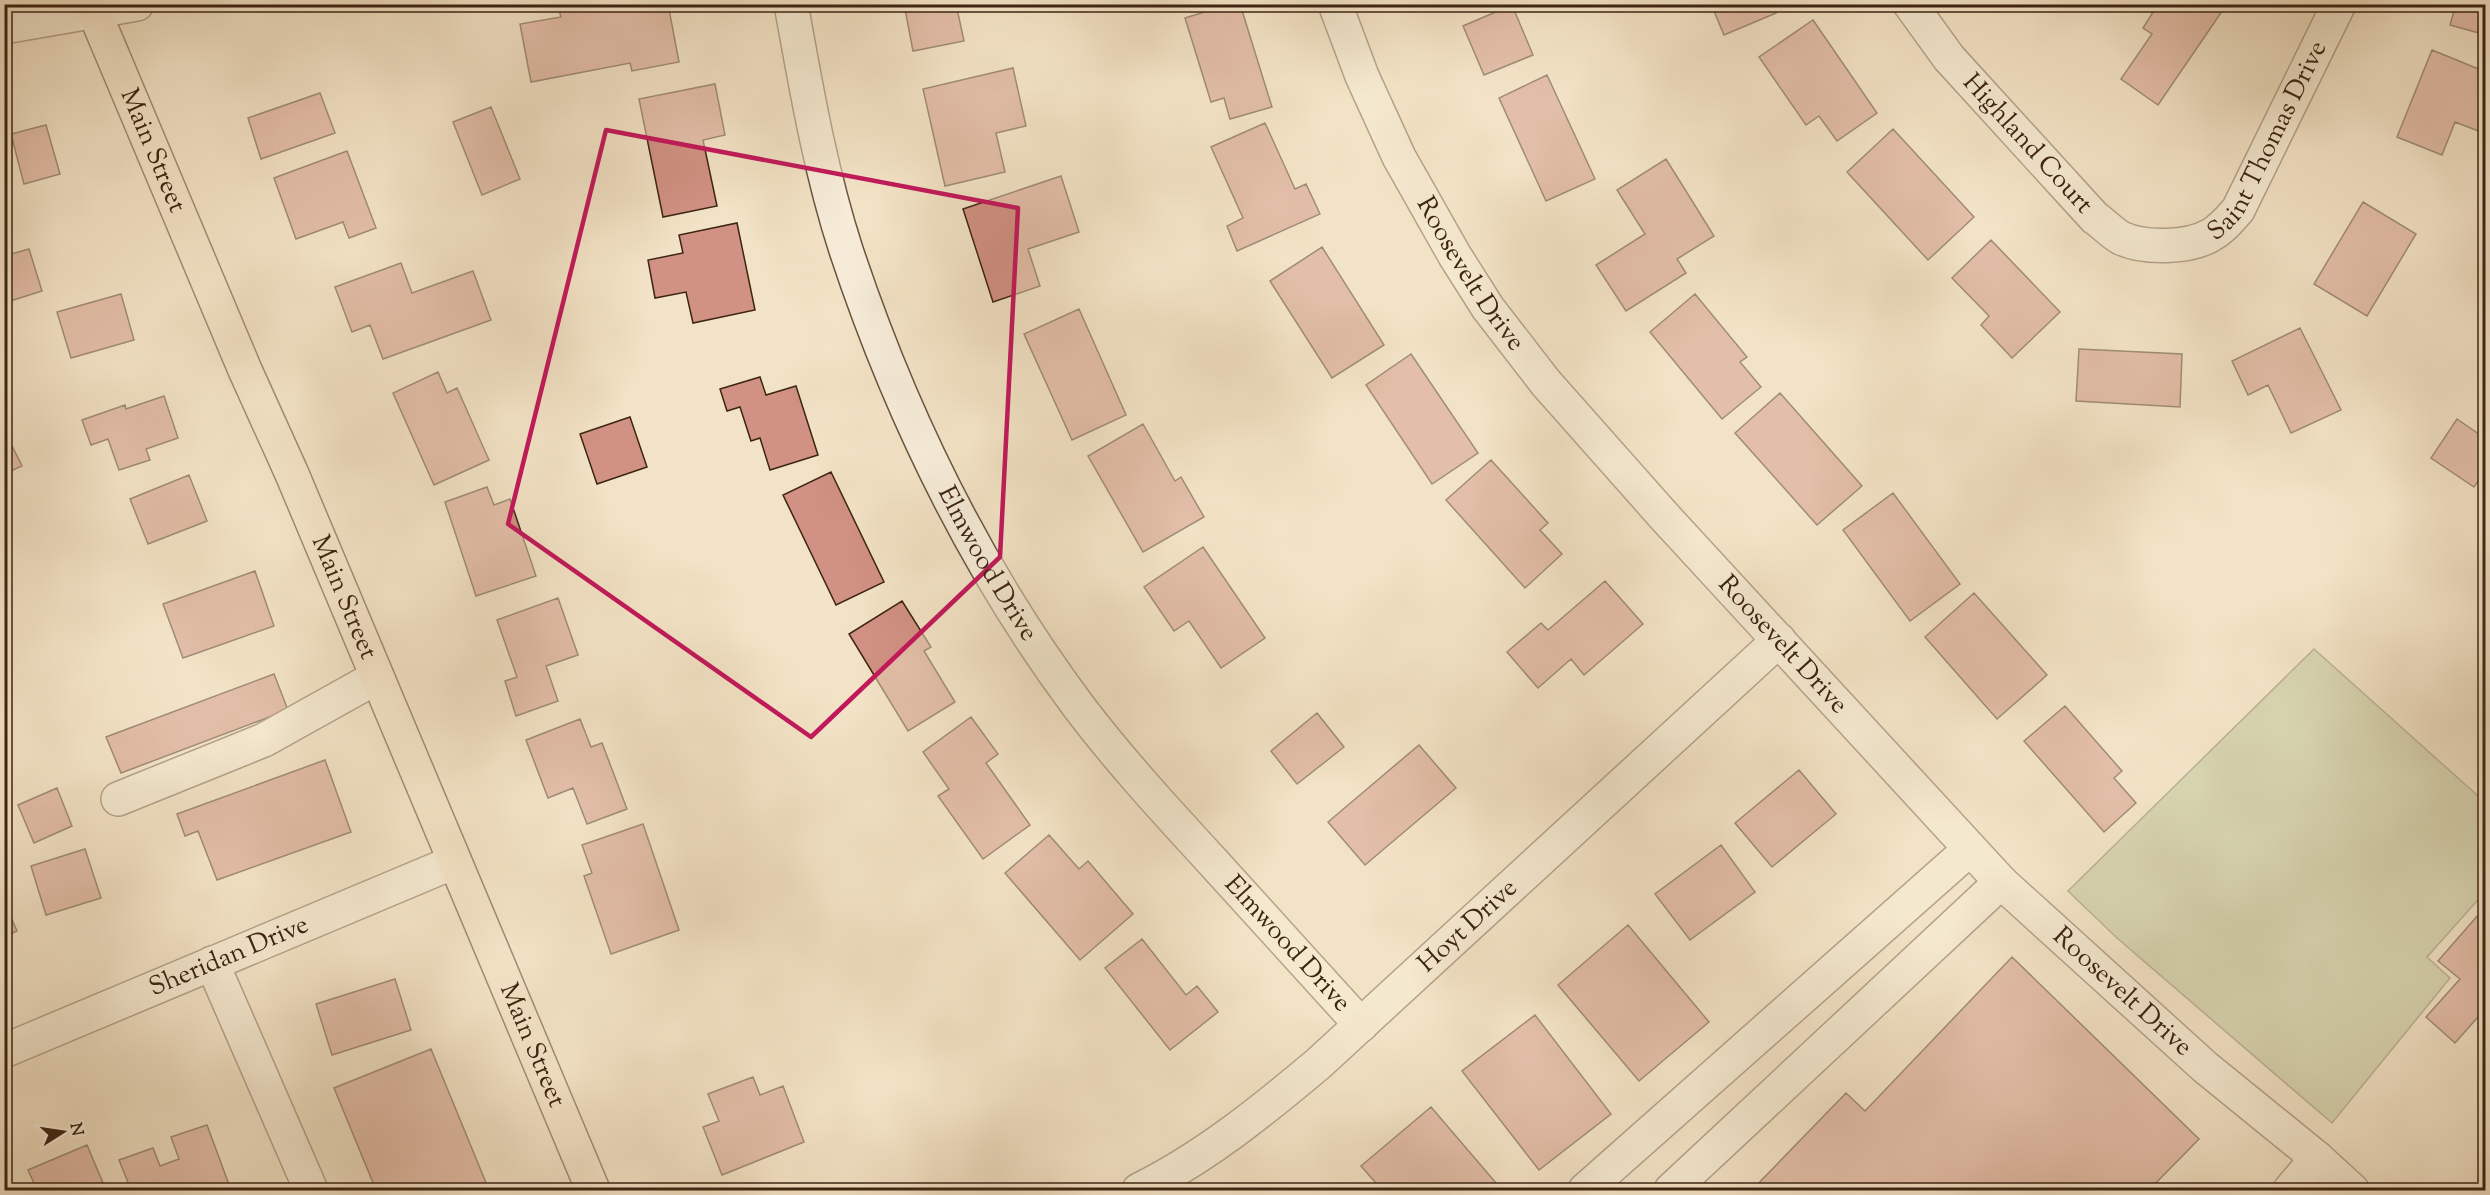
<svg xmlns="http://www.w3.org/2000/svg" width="2490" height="1195" font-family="'Sorts Mill Goudy',serif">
<rect width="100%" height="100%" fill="#f3e3c6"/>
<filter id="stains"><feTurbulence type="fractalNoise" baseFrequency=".00333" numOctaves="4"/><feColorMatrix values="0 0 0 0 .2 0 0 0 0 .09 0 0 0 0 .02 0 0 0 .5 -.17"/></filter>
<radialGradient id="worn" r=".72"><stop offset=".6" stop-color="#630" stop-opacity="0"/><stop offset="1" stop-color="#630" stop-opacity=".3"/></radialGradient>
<path fill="#b9c497" stroke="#7a7455" stroke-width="1.5" d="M2314,649L2486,803L2485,892L2427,957L2450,978L2332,1123L2117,938L2068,891Z"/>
<path fill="#d19183" stroke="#3c2413" stroke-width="1.5" d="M566,4H605V8L624,4H668L679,62L632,71L630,63L531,82L520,24L561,17L558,6Z
M904,4H956L964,41L913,51Z
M1230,4H1240L1272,107L1230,119L1224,98L1211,102L1185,18Z
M1711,4H1772L1776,13L1724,35Z
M2158,4H2227L2158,105L2121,79L2152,34L2143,28Z
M2456,4H2486V35L2450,25Z
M1512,5L1533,55L1484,75L1463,26Z
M1813,20L1877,113L1837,141L1819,116L1806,125L1759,57Z
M2432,50L2486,72V134L2455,122L2442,155L2397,137Z
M1013,68L1026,126L996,133L1005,172L945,186L923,89Z
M1547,75L1595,179L1546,201L1499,98Z
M715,84L725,135L703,140L717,206L663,217L639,99Z
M320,93L335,133L261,159L248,118Z
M491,107L520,179L482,195L453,122Z
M1265,123L1295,189L1306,184L1320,214L1237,251L1227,226L1243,218L1211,147Z
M46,125L60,174L24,184L11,134Z
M1893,129L1974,217L1928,260L1847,172Z
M347,151L376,228L349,238L343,222L296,239L274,178Z
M1666,159L1714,236L1677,259L1686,273L1626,311L1596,265L1645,234L1617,190Z
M1061,176L1079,232L1028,249L1040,286L993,302L963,209Z
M2363,202L2416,234L2367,316L2314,284Z
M737,223L755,310L693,323L686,292L655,298L648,260L683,253L679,235Z
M1991,240L2060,312L2012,358L1981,325L1989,316L1952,278Z
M1322,247L1384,345L1332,378L1270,281Z
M29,249L42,291L4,303V256Z
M401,263L412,293L473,271L491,320L383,359L370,325L352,332L335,287Z
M121,294L134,340L71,358L57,312Z
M1695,294L1747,357L1740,362L1761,387L1722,419L1650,332Z
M1079,309L1126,415L1072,440L1024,334Z
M2300,328L2341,410L2291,433L2268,385L2248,395L2232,361Z
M2079,349L2182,354L2180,407L2076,401Z
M1411,354L1478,453L1432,484L1366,385Z
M438,372L447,393L457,388L489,460L434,485L393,393Z
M760,377L766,395L796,386L818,455L770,470L760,438L751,441L740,407L727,411L720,389Z
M1780,393L1862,486L1817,525L1735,433Z
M164,396L178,438L146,449L150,460L119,470L108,439L91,445L82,420L125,405L126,409Z
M630,417L647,467L597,484L580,434Z
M2457,419L2486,439V470L2474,487L2431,458Z
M1143,424L1175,481L1181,477L1204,517L1143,552L1088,456Z
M4,430L22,466L4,474Z
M1491,460L1548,523L1540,530L1562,554L1525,588L1446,500Z
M831,472L884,582L836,605L783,495Z
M189,475L207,521L148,544L130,499Z
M487,487L494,505L510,499L536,576L476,596L445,502Z
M1893,493L1960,584L1910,621L1843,530Z
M1203,547L1265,638L1221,668L1189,621L1174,631L1144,587Z
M255,571L274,626L183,658L163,604Z
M1605,581L1643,624L1584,675L1571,659L1538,688L1507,652L1541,623L1548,630Z
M1974,593L2047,675L1997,719L1925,637Z
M558,598L578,655L546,666L558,701L516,716L505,681L517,677L497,620Z
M902,601L931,647L924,651L955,702L908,731L849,634Z
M274,674L288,710L121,773L106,737Z
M2065,706L2122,771L2114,778L2136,803L2104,832L2024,741Z
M1317,713L1344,747L1297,784L1271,751Z
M971,717L998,754L986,763L1030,825L983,859L938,796L949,789L923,752Z
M580,719L591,747L602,743L627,809L587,824L573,788L548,798L526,740Z
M1419,745L1456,788L1365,865L1328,822Z
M325,760L351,832L217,880L198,831L185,836L177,814Z
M1799,770L1836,814L1772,867L1735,823Z
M57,788L72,826L34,843L18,805Z
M643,824L679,930L611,954L584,876L592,873L582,845Z
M1049,835L1079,869L1088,861L1133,914L1080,960L1005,873Z
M1721,845L1755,892L1690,940L1655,894Z
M85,849L101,898L46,915L31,866Z
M4,902L17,931L4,937Z
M2486,906V1008L2455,1043L2426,1017L2460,979L2438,961Z
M1628,925L1709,1022L1639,1081L1558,985Z
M1142,939L1186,995L1197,986L1218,1012L1170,1050L1105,968Z
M2012,957L2199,1139L2149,1190H1752L1846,1093L1865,1111Z
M395,979L411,1030L332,1055L316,1004Z
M1535,1015L1611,1114L1539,1170L1462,1071Z
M431,1049L489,1190H376L334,1088Z
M753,1077L760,1095L783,1086L804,1142L722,1175L703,1127L719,1121L708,1094Z
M1431,1107L1502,1190H1382L1361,1166Z
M207,1125L231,1190H131L119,1160L153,1148L160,1166L179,1159L171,1137Z
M87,1145L106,1190H37L28,1170Z"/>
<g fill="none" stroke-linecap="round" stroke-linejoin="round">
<defs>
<g id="minor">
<path id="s1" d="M791,4C806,87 820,170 846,250C900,413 976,569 1079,707C1120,761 1166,811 1212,861C1262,916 1311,970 1361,1025"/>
<path id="s2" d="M1335,4L1362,76L1399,157L1455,256L1488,308L1546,383L1663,515L2001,882L2205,1067L2317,1158L2352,1190"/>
<path id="s3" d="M1910,4L1949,58L2095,218C2104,224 2112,233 2121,238C2144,249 2189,248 2211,235C2222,229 2230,219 2238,210L2339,4"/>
<path d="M4,27L137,4"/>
<path d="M118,799L264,740L377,677"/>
<path d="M212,963L311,1190"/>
<path id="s4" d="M4,1051L454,862"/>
<path id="s5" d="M1139,1190C1204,1158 1262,1111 1318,1064L1779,640"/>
<path d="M1585,1190L1970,849"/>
<path d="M1671,1190L2001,882"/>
<path d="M2290,1190L2317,1158"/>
</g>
<g id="major">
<path id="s6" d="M91,4L245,370L292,474L593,1190"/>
</g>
</defs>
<use href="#minor" stroke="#6a5440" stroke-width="36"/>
<use href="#major" stroke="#3c2413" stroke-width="36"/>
<use href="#minor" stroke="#f7edda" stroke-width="33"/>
<use href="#major" stroke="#f3e3c6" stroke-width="33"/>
</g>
<path d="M0 0H2490V1195H0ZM606,130L1018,208L1000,557L811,737L508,524Z" fill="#f3e3c6" fill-opacity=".55" fill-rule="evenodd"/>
<path fill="none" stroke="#c2185b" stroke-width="4.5" stroke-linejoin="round" d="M606,130L1018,208L1000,557L811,737L508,524Z"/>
<g text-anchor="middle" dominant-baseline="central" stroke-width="6" stroke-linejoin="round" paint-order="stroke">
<g font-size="26" fill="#3c2413" stroke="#f7edda">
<text stroke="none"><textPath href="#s3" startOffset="520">Saint Thomas Drive</textPath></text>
<text stroke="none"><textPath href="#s3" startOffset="183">Highland Court</textPath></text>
<text stroke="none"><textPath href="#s6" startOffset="159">Main Street</textPath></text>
<text stroke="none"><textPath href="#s2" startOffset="303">Roosevelt Drive</textPath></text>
<text stroke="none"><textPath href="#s1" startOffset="597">Elmwood Drive</textPath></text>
<text stroke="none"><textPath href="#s6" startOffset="645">Main Street</textPath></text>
<text stroke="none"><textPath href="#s2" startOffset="789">Roosevelt Drive</textPath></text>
<text stroke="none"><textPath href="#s5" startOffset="423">Hoyt Drive</textPath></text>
<text stroke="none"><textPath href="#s1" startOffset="1083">Elmwood Drive</textPath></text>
<text stroke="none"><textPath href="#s4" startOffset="244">Sheridan Drive</textPath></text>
<text stroke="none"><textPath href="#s2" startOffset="1275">Roosevelt Drive</textPath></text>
<text stroke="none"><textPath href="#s6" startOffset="1131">Main Street</textPath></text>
</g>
</g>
<rect width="2490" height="1195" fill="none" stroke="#f3e3c6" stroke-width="24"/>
<rect x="6" y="6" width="2478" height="1183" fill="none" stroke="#3c2413" stroke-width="3"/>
<rect x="12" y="12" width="2466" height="1171" fill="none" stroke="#3c2413" stroke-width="1.5"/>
<g transform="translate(63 1132) rotate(78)" stroke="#f7edda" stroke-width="4.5" paint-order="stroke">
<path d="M0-4.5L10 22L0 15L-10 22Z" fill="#3c2413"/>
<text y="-9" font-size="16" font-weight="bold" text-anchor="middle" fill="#3c2413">N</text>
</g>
<rect width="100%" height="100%" filter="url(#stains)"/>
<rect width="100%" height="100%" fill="url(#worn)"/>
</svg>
